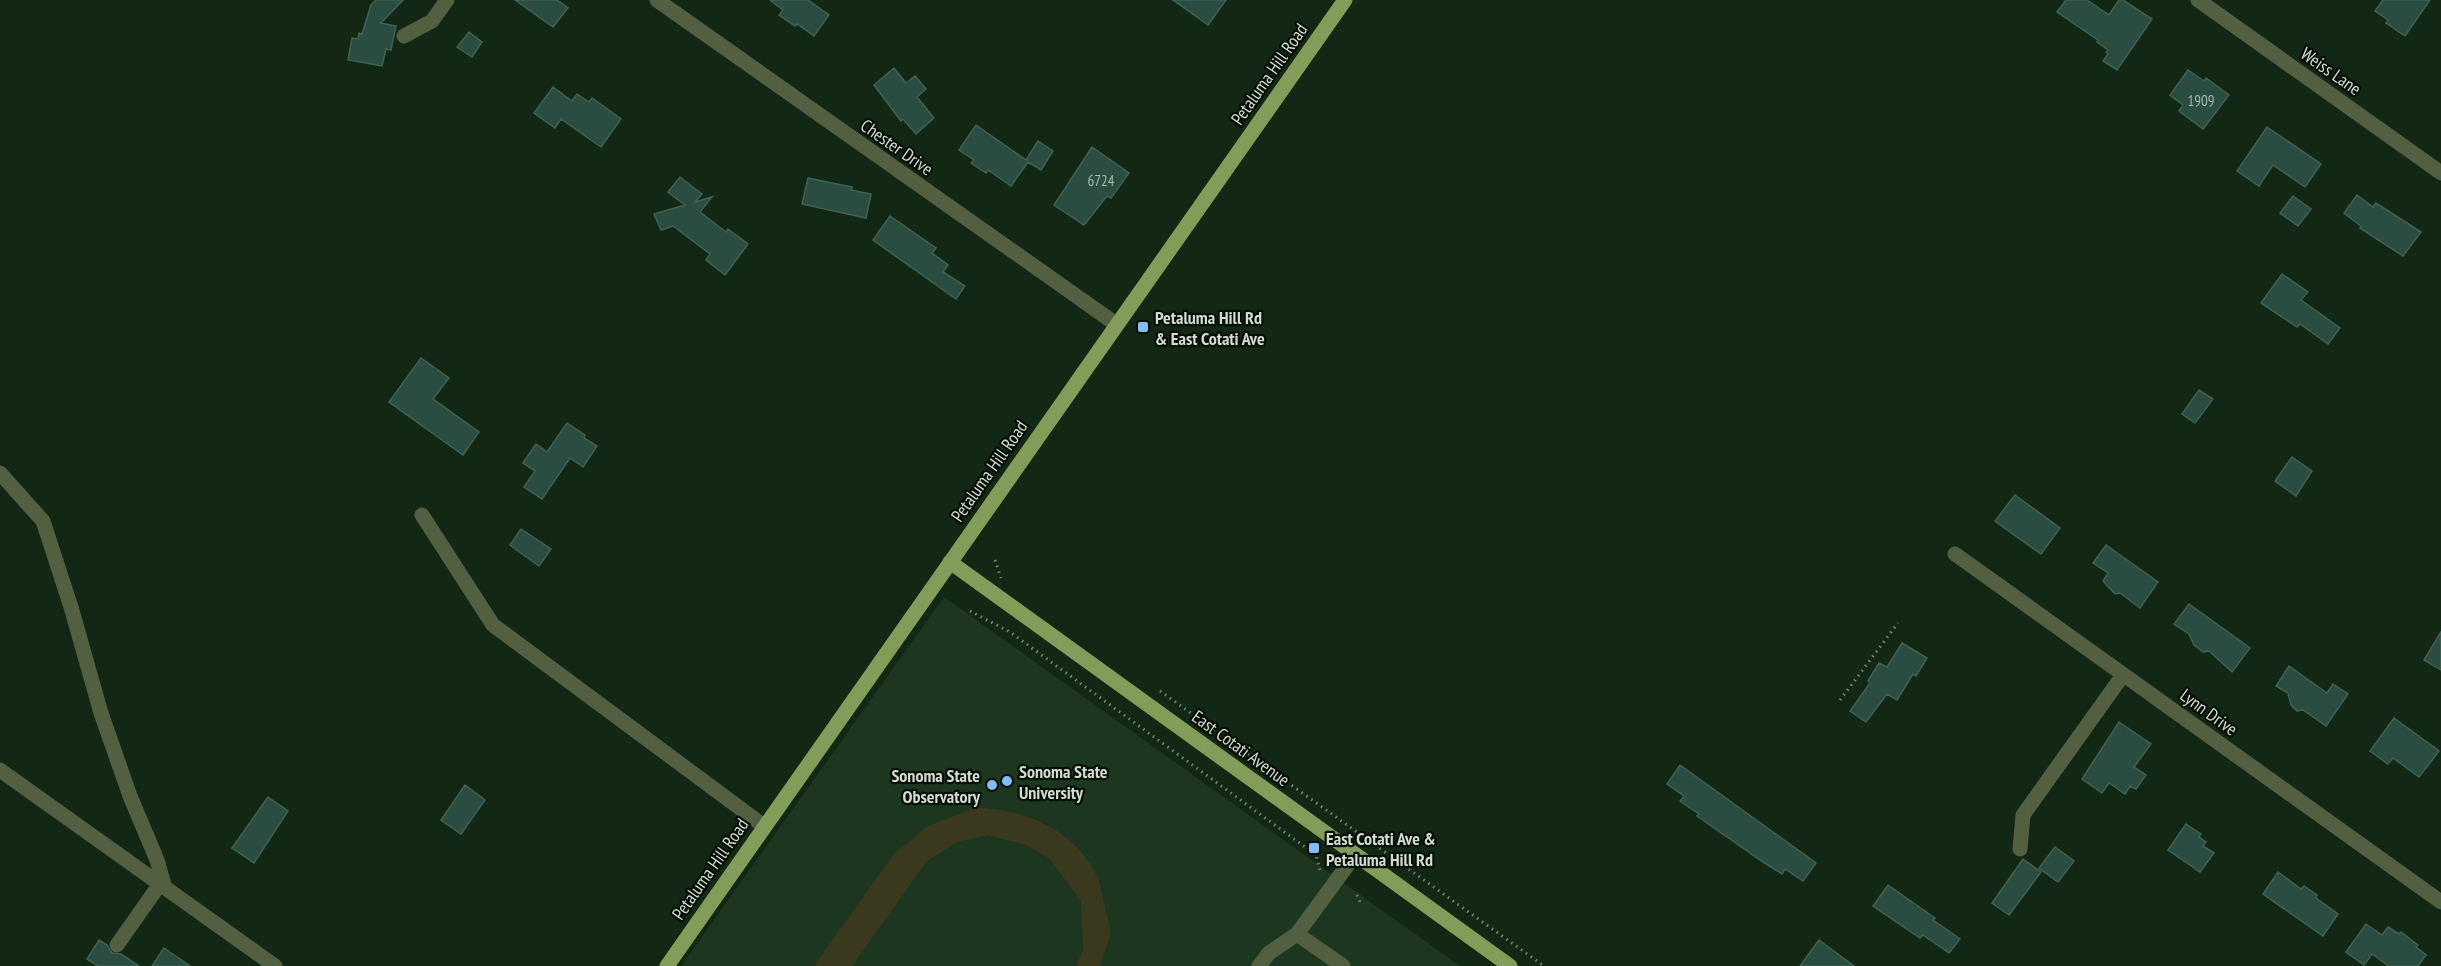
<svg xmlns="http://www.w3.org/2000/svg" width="2441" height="966" font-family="'PT Sans Narrow',sans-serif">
<rect width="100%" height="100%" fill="#122815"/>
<path fill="#1c361f" d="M944,597L1460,966H681Z"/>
<path fill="#3a391e" d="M975,808C1024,808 1075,830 1097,876C1101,884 1102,895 1104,903C1106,913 1111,926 1110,935C1108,945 1103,956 1100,966H1076L1083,950L1081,901L1049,858L1026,845L988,835L957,842L927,861L852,966H814L893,855L928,826Z"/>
<path fill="#2b4c40" stroke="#406154" stroke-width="1.5" d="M376,0H403L381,23L396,26L391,50L386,49L382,66L348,60L352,38L358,39L359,33L362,34L371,5Z
M515,0H557L568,8L553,27Z
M770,0H808L829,15L814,36L797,24L795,26L779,15L783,10Z
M1173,0H1226L1208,25Z
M2066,0H2087L2109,15L2119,0H2123L2152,19L2117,70L2103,61L2108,54L2106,52L2108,50L2097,42L2098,40L2057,12Z
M2383,0H2430L2405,36L2386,23L2388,20L2375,11Z
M469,32L482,42L472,57L457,47Z
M894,68L906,83L915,76L926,89L917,97L934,118L916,134L903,119L901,121L874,85Z
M2188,70L2204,81L2206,78L2229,95L2203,129L2179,111L2183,105L2170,95Z
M553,87L572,101L577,94L589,102L592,98L621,119L601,147L561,119L555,128L534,113Z
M976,125L1026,160L1038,141L1053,151L1041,170L1028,162L1011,186L988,170L986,173L971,163L974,160L959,150Z
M2267,127L2321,164L2305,187L2273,165L2259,186L2237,171Z
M1092,147L1129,173L1111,198L1107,196L1084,225L1054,205Z
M680,177L702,194L695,202L712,197L700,212L726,232L728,229L748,244L725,275L706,260L710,254L673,226L661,230L654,214L685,205L668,192Z
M808,178L852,187L851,190L871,194L866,218L802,204Z
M2357,195L2373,207L2376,203L2421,232L2403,256L2360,228L2362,227L2344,213Z
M2293,196L2311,209L2298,226L2280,213Z
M890,216L936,248L932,253L948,265L943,272L965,286L956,299L873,240Z
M2282,274L2308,292L2301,300L2340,328L2328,344L2300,324L2297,327L2261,303Z
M421,358L449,378L433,399L479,432L463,455L389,402Z
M2199,390L2213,399L2195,423L2182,414Z
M567,423L585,435L584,438L597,446L583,467L570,458L542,499L524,487L535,471L523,463L536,444L547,452Z
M2292,457L2312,471L2296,496L2275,481Z
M2015,495L2060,528L2041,554L1995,521Z
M521,529L551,549L539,566L510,545Z
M2106,545L2158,582L2140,608L2120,593L2115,594L2103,581L2108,573L2093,563Z
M2189,604L2250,648L2232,672L2209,651L2203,652L2194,645L2189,634L2174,624Z
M2441,632V670L2424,660Z
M1902,643L1927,658L1916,676L1913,674L1897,700L1887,694L1866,722L1850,711L1870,683L1868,681L1879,663L1887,667Z
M2289,666L2327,693L2333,684L2348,694L2326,726L2303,710L2297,711L2291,705L2288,693L2276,686Z
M2394,718L2439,751L2419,777L2393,758L2388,764L2370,751Z
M2119,722L2151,744L2134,767L2146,775L2136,789L2130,786L2125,794L2109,783L2102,793L2082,779Z
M1680,765L1816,863L1803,881L1785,869L1782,874L1763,862L1697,816L1699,814L1680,801L1684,796L1667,784Z
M465,785L485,800L461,834L441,820Z
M268,797L288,811L254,863L232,848Z
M2186,824L2201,834L2199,837L2206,842L2203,846L2214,853L2200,872L2168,850Z
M2055,847L2074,861L2058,882L2039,868Z
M2023,859L2041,872L2009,915L1992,903Z
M2278,872L2301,889L2304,886L2317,895L2316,898L2338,914L2323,936L2263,894Z
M1888,885L1935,918L1933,920L1960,939L1949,953L1923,935L1920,938L1873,906Z
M2366,924L2382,935L2388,927L2399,934L2401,932L2418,945L2416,947L2426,955L2418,966H2389L2372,954L2364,965L2346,952Z
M99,940L107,945L112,953L121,954L139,966H98L87,959Z
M1819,940L1854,966H1800Z
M164,948L190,966H152Z"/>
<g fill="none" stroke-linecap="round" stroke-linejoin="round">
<path stroke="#748676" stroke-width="3" stroke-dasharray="1.5 4.5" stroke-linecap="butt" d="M995,560L1001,578
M970,611L1010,632L1316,855L1320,870
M1160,691L1544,966
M1840,700L1898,623
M1357,895L1360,902"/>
<path stroke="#525f40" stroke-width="15" d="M657,0L1116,324
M2198,0L2441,173
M404,36L432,21L447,0
M0,473L43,521L71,607L101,713L130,796L157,860L165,888
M422,515L493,625L764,826
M1955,554L2441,902
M0,770L275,966
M2020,849L2023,815L2123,675
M1297,934L1343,966
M117,945L160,884
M1259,966L1269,953L1297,934L1355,855"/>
<path stroke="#829c5a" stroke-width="15" d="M950,562L1510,966
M667,966L1345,0"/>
</g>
<g fill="#81bdfa" stroke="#060e06" stroke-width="2">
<rect x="1137" y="321" width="12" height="12" rx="3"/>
<circle cx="1007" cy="781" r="6"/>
<circle cx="992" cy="785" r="6"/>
<rect x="1308" y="842" width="12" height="12" rx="3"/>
</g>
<g text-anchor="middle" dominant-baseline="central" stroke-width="4.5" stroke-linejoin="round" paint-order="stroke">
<g font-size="15" fill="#a7b9ad">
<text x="2201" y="100">1909</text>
<text x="1101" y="180">6724</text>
</g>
<g font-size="18" fill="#d0ddd1" stroke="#060e06">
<text transform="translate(2331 71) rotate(35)">Weiss Lane</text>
<text transform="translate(1269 74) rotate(-55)">Petaluma Hill Road</text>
<text transform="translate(897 147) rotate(35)">Chester Drive</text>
<text transform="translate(989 471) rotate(-55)">Petaluma Hill Road</text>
<text transform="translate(2209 712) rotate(36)">Lynn Drive</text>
<text transform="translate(1241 748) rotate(36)">East Cotati Avenue</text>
<text transform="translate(710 869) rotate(-55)">Petaluma Hill Road</text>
</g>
<g font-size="18" font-weight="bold" fill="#d0ddd1" stroke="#060e06" text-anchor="start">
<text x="1155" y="317">Petaluma Hill Rd<tspan x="1155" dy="21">&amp; East Cotati Ave</tspan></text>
<text x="1019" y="771">Sonoma State<tspan x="1019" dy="21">University</tspan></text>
<text x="980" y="775" text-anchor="end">Sonoma State<tspan x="980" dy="21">Observatory</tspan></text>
<text x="1326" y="838">East Cotati Ave &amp;<tspan x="1326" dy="21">Petaluma Hill Rd</tspan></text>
</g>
</g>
</svg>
